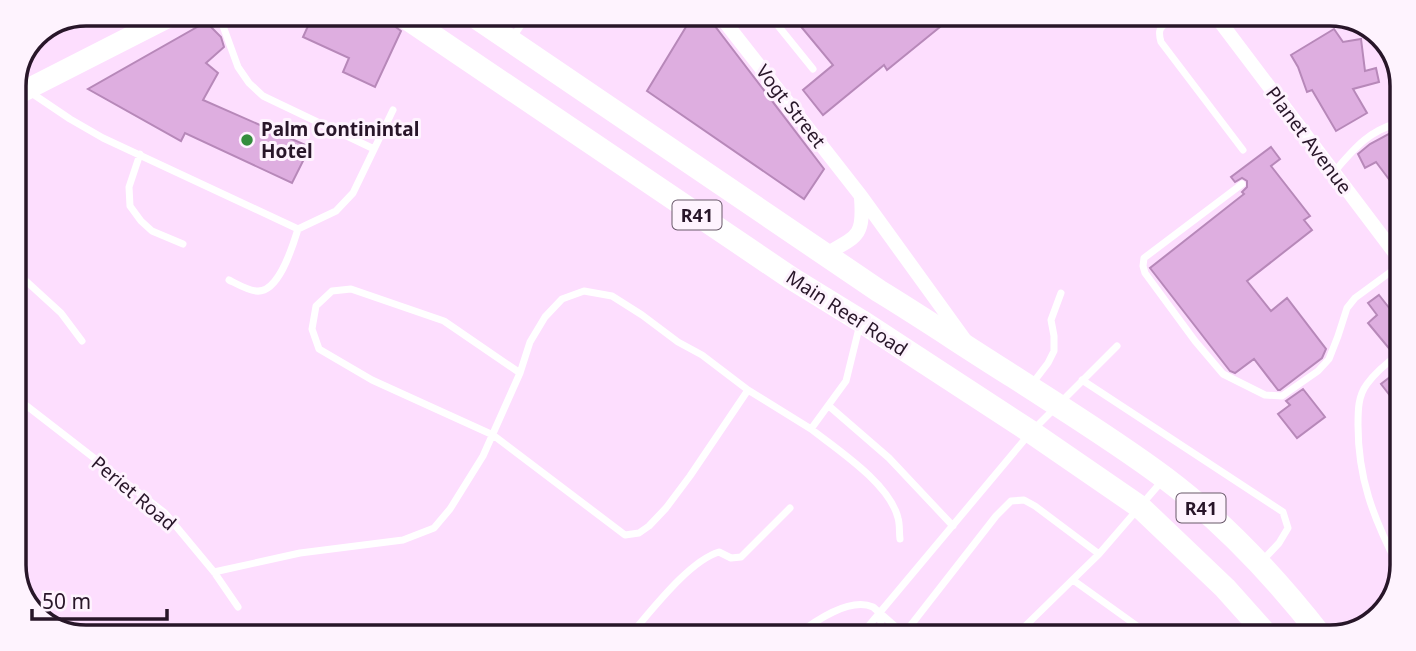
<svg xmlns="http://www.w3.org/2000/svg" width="1416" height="651" font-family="'Noto Sans',sans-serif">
<rect width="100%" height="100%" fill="#fddefe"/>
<path fill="#deaee0" stroke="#b788b9" stroke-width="2" d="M313,15H373L392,24L401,31L375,87L343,72L349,58L303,37Z
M692,17H708L824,169L804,199L647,91Z
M793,17L894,18H951L887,70L884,65L823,115L803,90L833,65Z
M206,22L221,37L224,47L206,63L218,73L203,100L310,147L292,183L185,133L181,141L88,89Z
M1334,29L1343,42L1361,39L1365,71L1376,68L1379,82L1353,89L1367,113L1336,131L1312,90L1307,92L1298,67L1291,55Z
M1396,130L1401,137V175L1391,182L1376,162L1365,168L1358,154L1370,144Z
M1271,147L1280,159L1271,166L1310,216L1304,220L1312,230L1247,281L1271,311L1287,298L1326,349L1322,358L1280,390H1278L1254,359L1235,373L1230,371L1150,268L1244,194L1242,192L1247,187V181L1242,178L1235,182L1231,177Z
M1379,295L1397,318L1393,321L1399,329V348L1392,352L1368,323L1377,315L1368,303Z
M1399,370V383L1398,406L1381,384Z
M1303,389L1325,417L1297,438L1278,414L1290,405L1286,401Z"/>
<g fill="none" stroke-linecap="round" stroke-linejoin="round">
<path stroke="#fff" stroke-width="7" d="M219,15L238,67L249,83L263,96L374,149
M771,17L813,69
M1171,19C1161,27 1157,28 1161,42L1243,150
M513,37L527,16
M30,92L70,119L103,138L298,229L336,211L353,193L393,110
M140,154L129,187L130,206L141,221L152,231L183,244
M1334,172C1354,149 1368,131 1398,123L1401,127
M1242,184L1144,258L1143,266L1145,273L1195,341L1223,374L1265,395L1282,396L1318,371L1329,359L1338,336L1347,308L1355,298L1400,265
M14,270L61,313L82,341
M229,280C237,284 247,290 256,291C279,294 293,245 298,229
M520,373L444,321L351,289L332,291L316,306L312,329L319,349L372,380L493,435L625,535L639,533L649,526L666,508L690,476L748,390
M1082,380L1283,512L1288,528L1279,543L1263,560
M1032,384L1048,363L1054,351V336L1051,320L1061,293
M14,396L165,513L214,572L238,607
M829,406L889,458L953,526
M811,429C838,450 890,484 898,518C900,524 899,532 900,539
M1397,564C1373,517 1358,478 1358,425C1358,410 1358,396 1367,384C1375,373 1388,362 1399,354
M214,572L300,553L403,540L434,528L450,509L483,456L520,373L530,342L545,317L562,299L584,291L612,296L642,315L678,342L702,355L748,390L811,429L846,381L860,324
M1073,580L1151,636
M880,613L882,635
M631,634C652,610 689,561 719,552L731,558L741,557L790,508
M904,634L996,516L1011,501L1024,500L1035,506L1099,554
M797,635C815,621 850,597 873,607L905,635
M861,635L1031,432L1117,346
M1015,636L1099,554L1162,481"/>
<path stroke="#fff" stroke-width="14" d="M721,17L861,196L965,340
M1218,19L1400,260
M826,254C858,236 864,236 861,198"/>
<path stroke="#fff" stroke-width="21" d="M14,96L175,14"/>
<path stroke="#fff" stroke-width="23" d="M402,15L791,278L861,321L1031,432L1140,507L1225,588L1269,637
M474,16L879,291C925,319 969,349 1014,377C1065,410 1117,442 1165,478C1225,523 1276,578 1322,637"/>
</g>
<circle fill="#348d3d" stroke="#fef3fe" stroke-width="2.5" cx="247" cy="140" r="7"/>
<g text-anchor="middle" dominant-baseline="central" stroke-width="6" stroke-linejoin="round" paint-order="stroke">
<g fill="#fef3fe" stroke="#685869" stroke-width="2">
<rect x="672.5" y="200.5" width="49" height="29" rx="5"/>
<rect x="1176.5" y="493.5" width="49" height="29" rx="5"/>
</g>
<g font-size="18" font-weight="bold" fill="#281629">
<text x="697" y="215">R41</text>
<text x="1201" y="508">R41</text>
</g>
<g font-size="19" fill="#281629" stroke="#fef3fe">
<text transform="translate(791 106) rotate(52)">Vogt Street</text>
<text transform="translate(1309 140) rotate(53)">Planet Avenue</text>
<text transform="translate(847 313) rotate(33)">Main Reef Road</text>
<text transform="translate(134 493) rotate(40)">Periet Road</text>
</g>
<g font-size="19" font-weight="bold" fill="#281629" stroke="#fef3fe" text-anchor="start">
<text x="261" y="129">Palm Continintal<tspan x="261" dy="22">Hotel</tspan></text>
</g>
</g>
<path d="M0 0H1416V651H0ZM86 26H1330A60 60 0 0 1 1390 86V565A60 60 0 0 1 1330 625H86A60 60 0 0 1 26 565V86A60 60 0 0 1 86 26Z" fill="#fef3fe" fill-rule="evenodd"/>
<path fill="none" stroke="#281629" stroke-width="3.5" d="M86 26H1330A60 60 0 0 1 1390 86V565A60 60 0 0 1 1330 625H86A60 60 0 0 1 26 565V86A60 60 0 0 1 86 26Z"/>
<path d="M32 609v10h135v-10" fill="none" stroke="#281629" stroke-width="3.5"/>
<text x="42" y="609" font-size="21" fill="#281629" stroke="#fef3fe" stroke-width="5" paint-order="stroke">50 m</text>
</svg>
